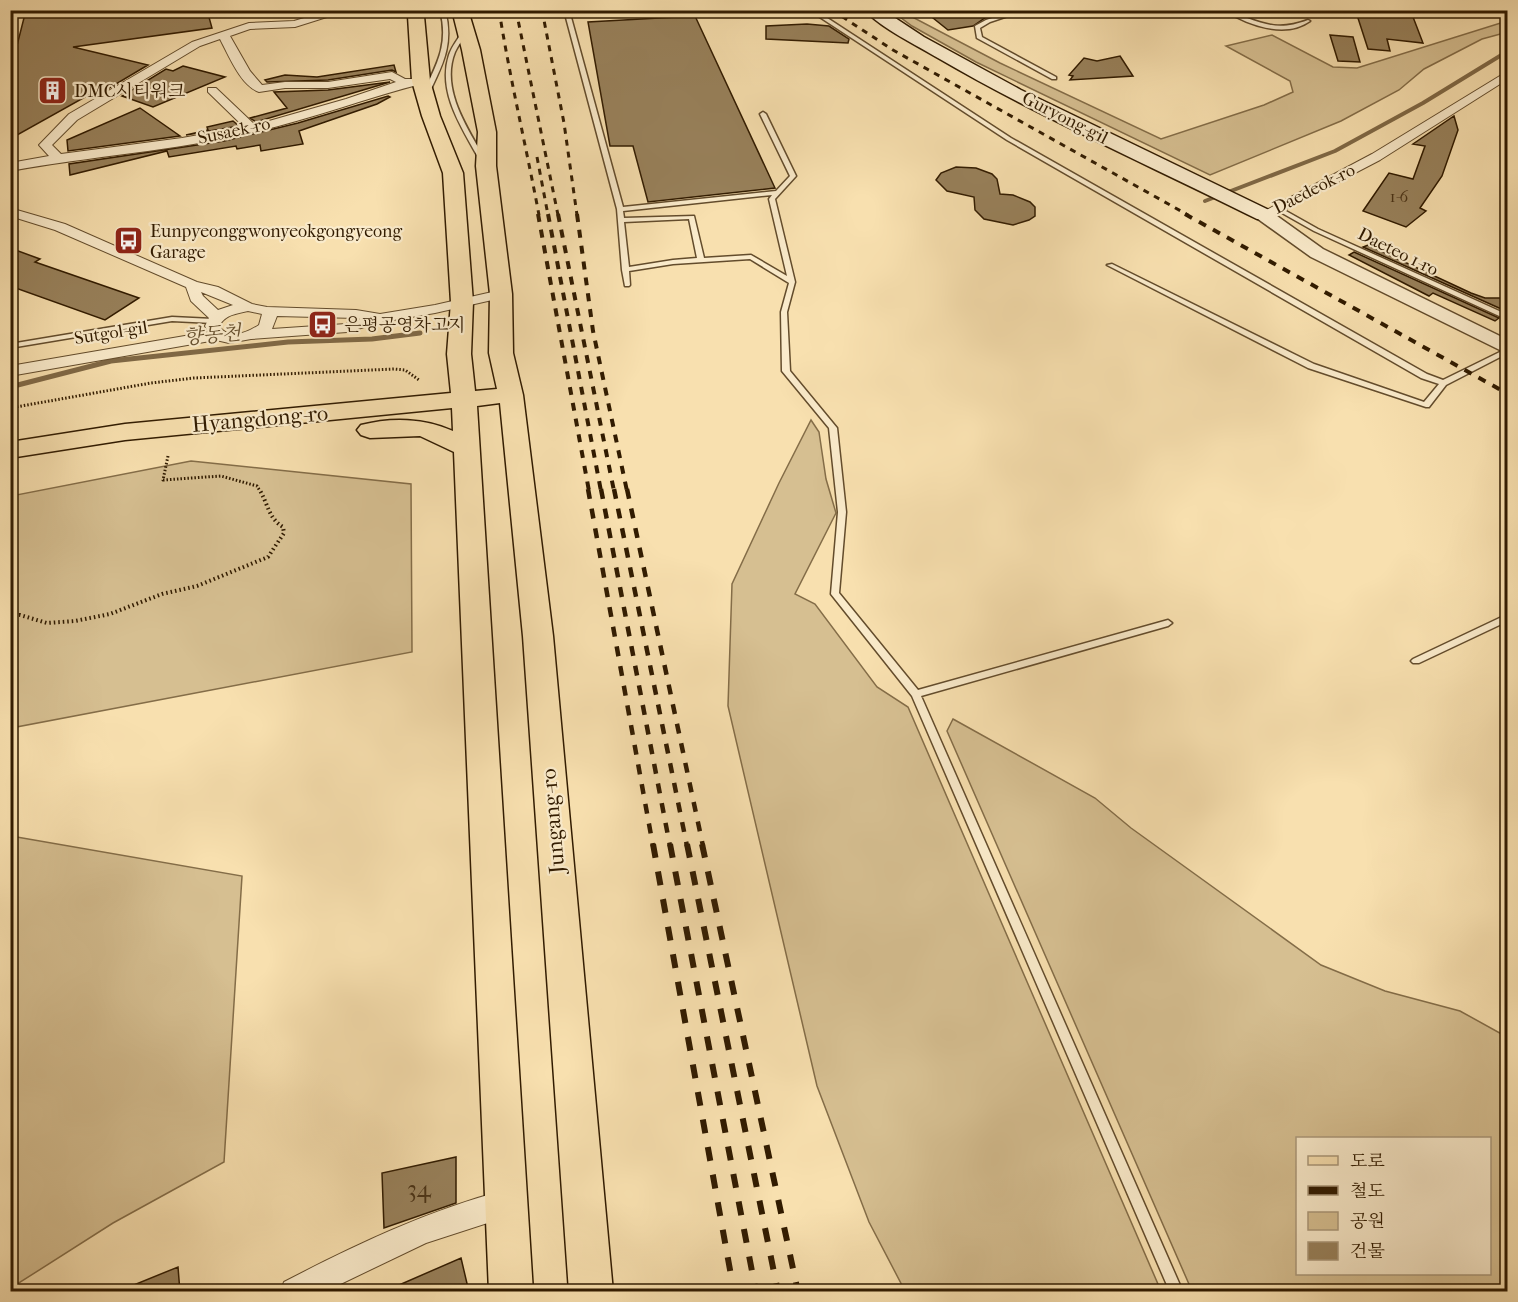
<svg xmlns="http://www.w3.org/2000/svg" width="1518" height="1302" font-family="'IM FELL French Canon','Noto Serif KR',serif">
<rect width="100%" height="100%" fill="#f8e0af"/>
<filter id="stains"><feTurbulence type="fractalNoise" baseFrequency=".00333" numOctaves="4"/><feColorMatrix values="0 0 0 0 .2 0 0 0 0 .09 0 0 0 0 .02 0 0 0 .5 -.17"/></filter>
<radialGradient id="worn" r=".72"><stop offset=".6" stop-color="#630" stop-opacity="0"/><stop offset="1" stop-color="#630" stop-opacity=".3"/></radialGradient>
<path fill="#d6bf91" stroke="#846d48" stroke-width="1.5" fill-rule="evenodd" d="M892,11H901L1000,63L1161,139L1264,105L1293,92L1290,81L1226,46L1272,35L1333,67L1357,68L1507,21L1508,32L1482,39L1424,69L1399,90L1341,121L1210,175L976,62L912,26Z
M811,420L819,432L826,479L836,513L795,594L815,604L877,687L908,707L1161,1291H905L869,1222L817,1086L728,706L732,584L779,483Z
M191,461L411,484L412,652L11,728V496Z
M953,719L1095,798L1131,828L1321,965L1385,991L1460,1011L1507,1037V1291H1192L947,731ZM1490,1138V1274H1298V1138Z
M11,836L242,876L224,1162L113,1223L11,1288Z"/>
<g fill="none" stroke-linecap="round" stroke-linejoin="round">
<path stroke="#806946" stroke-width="4" d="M1205,201L1335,151L1423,103L1508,51"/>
<path stroke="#806946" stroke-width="5" d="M10,387L111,361L288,342L372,339L420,333"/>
</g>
<path fill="#98815b" stroke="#311b00" stroke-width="1.5" d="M26,10H207L212,28L73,47L148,65L106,90L101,88L10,139V73Z
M946,10H1005V11L985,18L973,26L948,30L928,14Z
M1376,14L1413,17L1423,43L1387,39L1390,51L1368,49L1357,15L1377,16Z
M695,16L775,188L648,202L633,146H610L588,22Z
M807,24L829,26L849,39L848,43L766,39V26Z
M1330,35L1353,37L1360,62L1338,61Z
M1120,56L1133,76L1070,80L1073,76L1069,75L1084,58L1097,61Z
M394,65L396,72L392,70L328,80L267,82L265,80L285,75L317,77Z
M183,66L225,77L153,107L122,96L166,69L173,71Z
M390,82L256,122L250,118L287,108L274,92L328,90Z
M388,96L390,97L377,104L299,131L303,144L261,151L260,145L237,149L236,146L169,157L167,151L70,175L69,164L224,141L298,123Z
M140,108L180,136L68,151L67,140Z
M1454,116L1458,130L1442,176L1420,208L1426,211L1406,227L1363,211L1389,173L1413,179L1425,146L1413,144Z
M233,121L239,126L186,135L208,130L207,127Z
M956,167L976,168L992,174L997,179L1000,194L1013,195L1030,202L1035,207V216L1029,220L1013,225L984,219L975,210L974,197L947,191L936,180L941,173Z
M1368,245L1471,293L1485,298H1508V312L1363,247Z
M10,248L40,259L35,262L139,298L105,320L10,286Z
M1354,252L1499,318L1495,321L1433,293L1429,296L1349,255Z
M456,1157V1203L384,1228L382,1173Z
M461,1258L469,1292H383Z
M178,1267L180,1292H120L119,1291Z"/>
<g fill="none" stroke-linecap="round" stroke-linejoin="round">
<defs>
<path id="service" d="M440,10H445C454,44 443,64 429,93L426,95L423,93C437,64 449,44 440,10Z
M564,10H569L623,207L776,191L790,176L760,114L763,112L766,114L796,176L775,199L795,282L787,312L790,371L837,428L846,512L839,593L918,690L1168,620L1172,623L1168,626L921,696L1183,1292H1170L912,696L831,594L838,512L829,428L782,371L781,312L789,283L750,259L673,264L629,271L630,285L629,286H625L622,270L617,209ZM772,195L769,199L787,276L751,255L704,258L694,216L624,218L623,211ZM689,219L697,258L673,260L629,267L624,222Z
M809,10H815L1011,138L1427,374L1443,380L1508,348V353L1446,385L1429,407H1426L1308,368L1107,265L1112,264L1314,364L1424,402L1439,384L1421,378L1007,140Z
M1017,10H1026L990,22L980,28L982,37L1056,77V79H1052L977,38L975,26L986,20Z
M1224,10C1233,10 1239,15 1247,18C1271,27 1284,29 1308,20L1310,21C1285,39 1248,25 1224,10Z
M463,31L468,32C463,39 458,45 455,52C440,89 468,129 485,159L482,161L479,159C462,128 437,92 449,55C452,46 458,39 463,31Z
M1277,206L1318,229L1508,315V320L1314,231L1275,209V207Z
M172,317L213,319L216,321L213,323L172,321L10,348V344Z
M1508,614V621L1419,663H1413L1411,661L1413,659Z"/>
<path id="minor" d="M331,10H349L295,27L250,29L230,36L250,71L262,85L285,82H328L392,72L405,79H425V83C368,97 312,119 254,132C174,151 91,156 10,171V163L49,156L39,145L69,114L192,42L249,23L294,21ZM220,39C229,56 241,86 259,92L285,88H328L390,79L396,82L346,99L255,125L216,88H208V92L244,127L182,138L61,154L52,145L77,120L200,46Z
M1508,71V79L1380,160L1269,218L1264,219L1257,215L1372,154Z
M10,208L65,224L197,282L218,287L252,304L267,307L356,310L380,314L435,305L501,290L508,294L501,298L435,313L382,322L347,332L251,339L229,343L216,340L10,376V366L208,332L205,326L209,318L191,301L186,287L55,230L10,216ZM201,292L233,305L218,310L203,296ZM248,311L262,314L259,325C248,332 229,341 219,326C226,314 236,314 248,311ZM277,316L356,318L360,319L346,324L272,329Z
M505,1190L515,1194L519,1204L515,1214L426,1243L324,1292H280L284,1282C355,1245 427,1211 505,1190Z"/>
<path id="tertiary" d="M1264,210L1270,211L1323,249L1508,340V354L1311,257L1258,219L1256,215Z"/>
<path id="secondary" d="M865,10H883L924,37L1021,90L1271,211L1273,215L1271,219H1257C1151,166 1041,118 938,58C918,46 879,27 865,10Z"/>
<path id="primary" d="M410,10H426L424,16L430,81L440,116L463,173L473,302L471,354L475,391L497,389L489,353L490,294L476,166L478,132L462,50L452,10H468L480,50L496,132V166L512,294L513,353L523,395L553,636L613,1292H569L523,636L500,403L477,406L533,1292H489L454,452L420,436L370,438L361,435L357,430L361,425C391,417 425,418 453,431L452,408L125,440L10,458V442L125,424L451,393L447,354L451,302L443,173L422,116L412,81L408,16Z"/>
</defs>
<use href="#service" stroke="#634c2c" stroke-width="3"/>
<use href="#minor" stroke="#634c2c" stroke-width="2"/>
<use href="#tertiary" stroke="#634c2c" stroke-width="3"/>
<use href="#secondary" stroke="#311b00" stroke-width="3"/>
<use href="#primary" stroke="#311b00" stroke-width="3"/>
<path stroke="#311b00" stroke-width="3" stroke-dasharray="1.5 2" stroke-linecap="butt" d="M10,408L151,383L194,378L394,369L405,370L419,380
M168,456L163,480L221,476L257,486L260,491"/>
<path stroke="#311b00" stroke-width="4" stroke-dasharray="1.5 3" stroke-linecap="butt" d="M10,616L20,615L47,623L75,621L110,614L162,594L197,586L268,557L284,533L283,527C268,518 268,503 259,489"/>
<use href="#service" fill="#faebcb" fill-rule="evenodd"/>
<use href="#minor" fill="#faebcb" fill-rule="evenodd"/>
<use href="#tertiary" fill="#faebcb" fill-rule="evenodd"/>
<use href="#secondary" fill="#faebcb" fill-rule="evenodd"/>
<use href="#primary" fill="#f8e0af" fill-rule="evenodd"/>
<path stroke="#311b00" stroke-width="3" stroke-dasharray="6 6" stroke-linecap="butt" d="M499,10C510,79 526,146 539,215
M516,10L558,215
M542,10L564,123L577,215
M832,10L893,50L1188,215
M537,157L548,215"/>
<path stroke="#311b00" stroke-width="4" stroke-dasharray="8 8" stroke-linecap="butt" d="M538,214L589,491
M548,214L601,491
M558,214L614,491
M577,214L593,331L627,491
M1185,214L1508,394"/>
<path stroke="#311b00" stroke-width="4.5" stroke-dasharray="10 10" stroke-linecap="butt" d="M588,489L653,846
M601,489L670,846
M614,489L687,846
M627,489L703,846"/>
<path stroke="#311b00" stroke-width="6" stroke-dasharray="14 14" stroke-linecap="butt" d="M653,844L734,1292
M670,844L756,1292
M687,844L778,1292
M702,844L798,1292"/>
</g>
<defs>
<symbol id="building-square" viewBox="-11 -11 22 22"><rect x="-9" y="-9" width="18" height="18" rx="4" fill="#8f2418" stroke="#faebcb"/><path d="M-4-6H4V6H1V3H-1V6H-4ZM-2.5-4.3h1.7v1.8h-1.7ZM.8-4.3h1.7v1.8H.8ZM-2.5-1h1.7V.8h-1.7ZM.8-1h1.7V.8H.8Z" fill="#fff"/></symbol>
<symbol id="bus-square" viewBox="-11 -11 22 22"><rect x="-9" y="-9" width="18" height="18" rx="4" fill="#8f2418" stroke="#faebcb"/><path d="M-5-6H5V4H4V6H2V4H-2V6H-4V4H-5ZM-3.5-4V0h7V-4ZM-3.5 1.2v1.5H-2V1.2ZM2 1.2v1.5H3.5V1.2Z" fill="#fff"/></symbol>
</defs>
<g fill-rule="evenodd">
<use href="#building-square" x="36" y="74" width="33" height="33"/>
<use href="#bus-square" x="112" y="224" width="33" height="33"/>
<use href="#bus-square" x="306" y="308" width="33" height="33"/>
</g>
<g text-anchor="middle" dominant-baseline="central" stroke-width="4.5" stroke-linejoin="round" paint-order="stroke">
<g font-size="16" fill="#4b3417">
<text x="1399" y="196">1-6</text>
</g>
<g font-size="18" fill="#311b00" stroke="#faebcb" text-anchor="start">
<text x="74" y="91">DMC시티워크</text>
<text x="150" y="231">Eunpyeonggwonyeokgongyeong<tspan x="150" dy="21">Garage</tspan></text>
<text x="344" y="325">은평공영차고지</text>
</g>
<g font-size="18" fill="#311b00" stroke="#faebcb">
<text transform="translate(1065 118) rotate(27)">Guryong-gil</text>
<text transform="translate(234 131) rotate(-12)">Susaek-ro</text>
<text transform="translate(1314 189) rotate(-27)">Daedeok-ro</text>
<text transform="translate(1398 252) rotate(26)">Daeteo 1-ro</text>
<text transform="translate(111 333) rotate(-9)">Sutgol-gil</text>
</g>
<g font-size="20" font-style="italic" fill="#654f2e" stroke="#faebcb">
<text transform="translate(212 335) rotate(-5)">향동천</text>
</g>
<g font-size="22" fill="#311b00" stroke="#faebcb">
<text transform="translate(260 419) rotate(-5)">Hyangdong-ro</text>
<text transform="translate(553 821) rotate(-95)">Jungang-ro</text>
</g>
<g font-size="24" fill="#4b3417">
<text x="419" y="1189">34</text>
</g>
</g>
<rect width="1518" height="1302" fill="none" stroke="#f8e0af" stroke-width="36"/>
<rect x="12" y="12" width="1494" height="1278" fill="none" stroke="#311b00" stroke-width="3"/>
<rect x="18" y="18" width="1482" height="1266" fill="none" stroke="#311b00" stroke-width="1.5"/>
<rect x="1296" y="1137" width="195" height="138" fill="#faebcb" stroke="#aa987a" stroke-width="1.5"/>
<rect x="1308" y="1156" width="30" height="9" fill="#f8e0af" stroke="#aa987a" stroke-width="1.5"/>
<text x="1350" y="1167" font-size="18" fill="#311b00">도로</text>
<rect x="1308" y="1186" width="30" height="9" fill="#311b00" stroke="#aa987a" stroke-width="1.5"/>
<text x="1350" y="1197" font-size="18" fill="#311b00">철도</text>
<rect x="1308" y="1212" width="30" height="18" fill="#d6bf91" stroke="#aa987a" stroke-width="1.5"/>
<text x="1350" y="1227" font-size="18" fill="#311b00">공원</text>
<rect x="1308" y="1242" width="30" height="18" fill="#98815b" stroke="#aa987a" stroke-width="1.5"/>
<text x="1350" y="1257" font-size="18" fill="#311b00">건물</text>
<rect width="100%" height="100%" filter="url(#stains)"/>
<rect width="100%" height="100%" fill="url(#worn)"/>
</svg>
